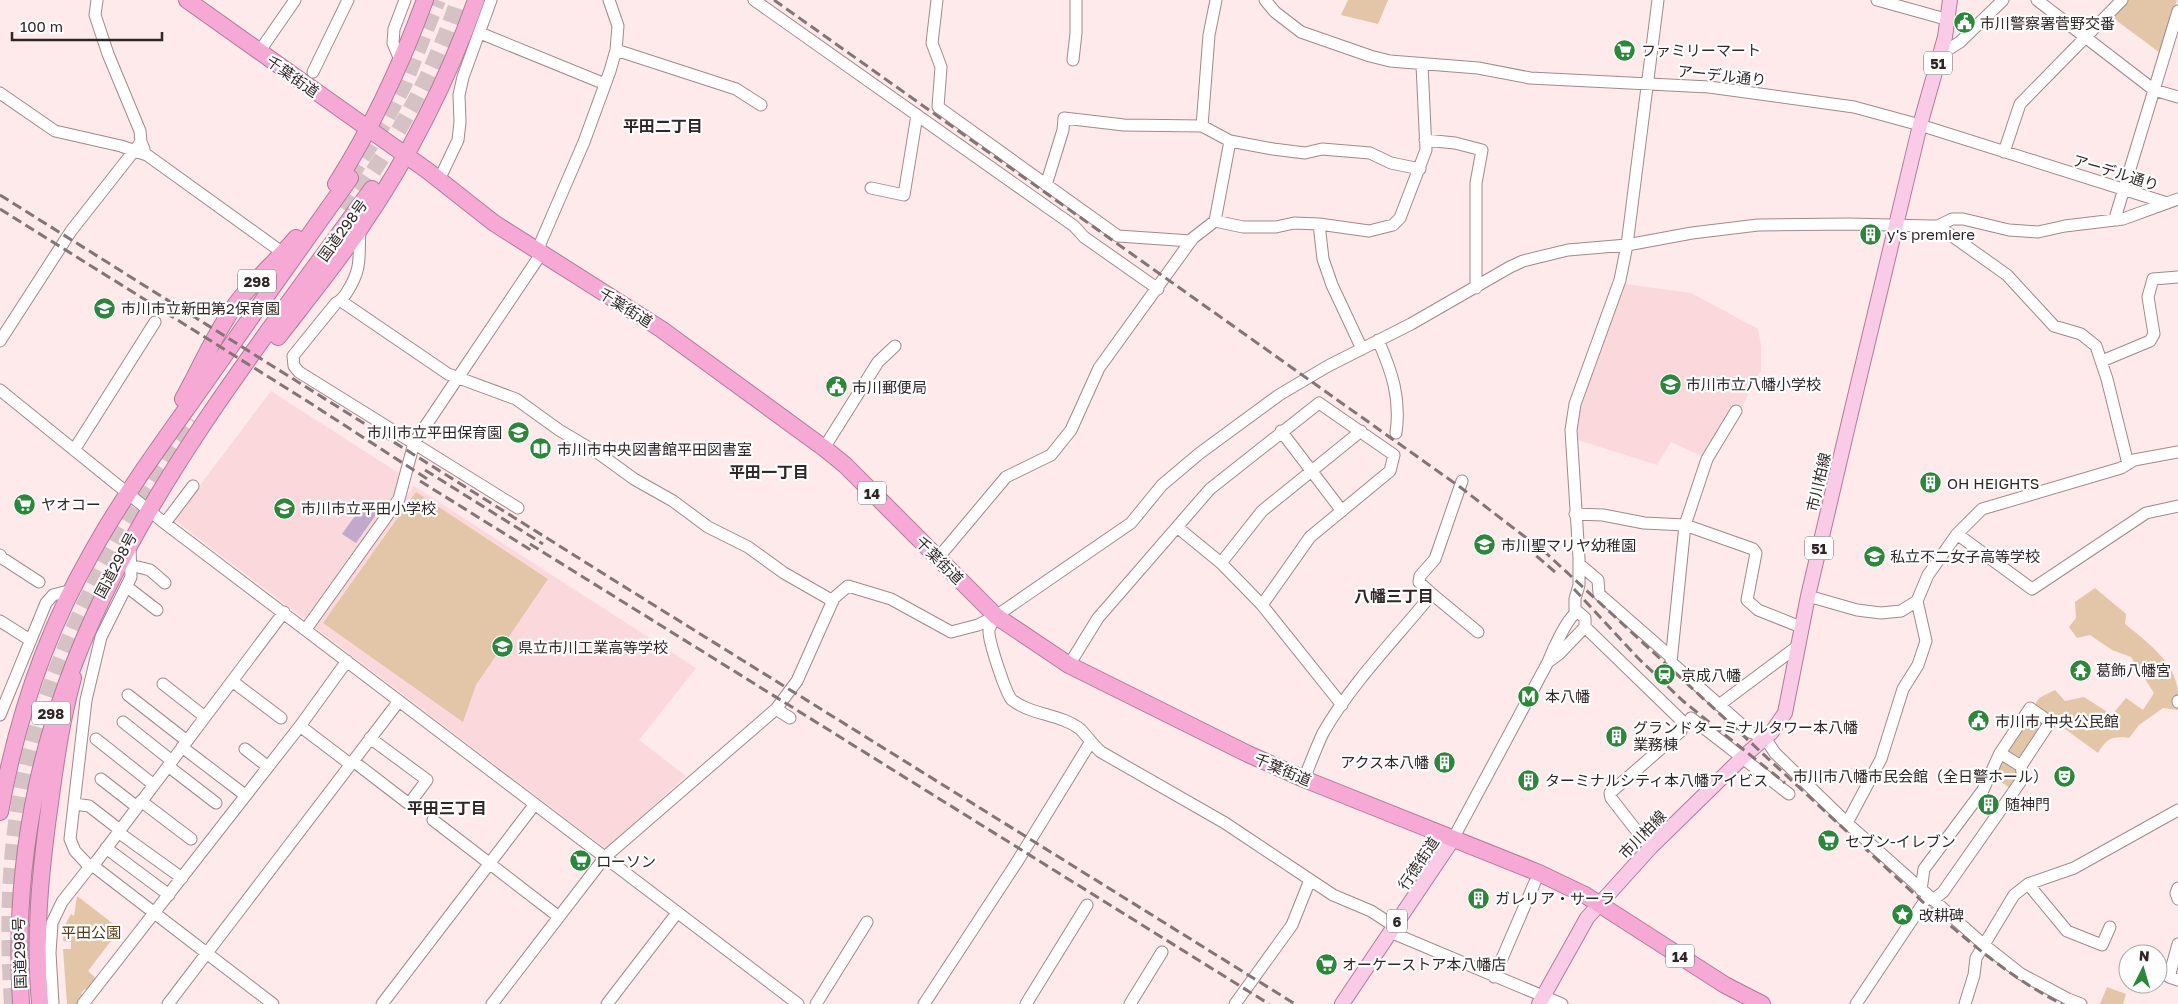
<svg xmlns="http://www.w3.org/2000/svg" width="2178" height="1004" font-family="'Golos Text','Noto Sans JP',sans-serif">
<rect width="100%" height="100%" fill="#fee9eb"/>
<path fill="#fbd8db" d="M1625,284L1691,293L1758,329L1761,345V370L1740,410L1732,407L1704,457L1671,442L1657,465L1575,439L1581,399Z
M271,391L400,474L394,498L307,618L302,617L176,521V517Z
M414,486L696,668L639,740L686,776L606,849L313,626Z"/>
<path fill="#e3c5a8" d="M1348,0H1388L1378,24L1341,15Z
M2127,0H2177L2161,51L2159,52L2113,18V14Z
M416,492L548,579L476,685L463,722L323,623Z
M2095,588L2126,614L2125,624C2147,642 2178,664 2178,695L2173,700L2178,707V710L2163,708L2139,725L2129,738C2112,736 2107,738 2098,753L2050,718L2024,772L2010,788L1992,776L2039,698L2055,690L2065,701L2084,697L2112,715L2126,698L2143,710L2154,693L2131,657L2112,650L2090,635L2077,638L2069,627L2076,618L2075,602Z
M77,896L120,929L88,971L99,981L89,992L85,989L81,993L86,998L78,1004H67L63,949H71V942L63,941L65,925L71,914L74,916Z
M2107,987L2126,994L2123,1004H2100Z"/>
<path fill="#c3a8cc" d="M365,502L378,512L356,543L342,534Z"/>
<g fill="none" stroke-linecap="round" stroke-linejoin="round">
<path stroke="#d5c2c4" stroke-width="16" stroke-dasharray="16 8" stroke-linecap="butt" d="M350,178L387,118L404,85L438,0
M346,211C393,145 433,77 458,0
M12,1004C8,943 8,883 16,823C31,715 75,612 130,519C150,485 174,454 196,422"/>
<defs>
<path id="minor" d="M97,0L95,15L108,54L140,131L141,142L144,149
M754,0L1047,207L1074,226L1084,237L1158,289
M937,0L932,43L941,67L938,107L1118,236L1191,241
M1216,0L1209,35L1202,126L1230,141L1273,149L1305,153L1322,149L1370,153L1391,163L1420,169
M1265,0L1275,12L1301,32L1370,56L1390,61L1478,68L1530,78L1709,87L1854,107L1920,125L2167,203
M1877,0L1949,20
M2037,0L2154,90L2178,97
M480,33L605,84
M616,50L736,89L761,105
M259,52L295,0
M1941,54L1960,42L2003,0
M400,60L393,43L394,29L405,0
M1073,60L1076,33V0
M313,72L348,0
M0,93L55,131L121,146L147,155L283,253
M1425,140L1455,143L1482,150L1476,183V288
M2004,152L2020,104L2122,0
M439,180L458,140L460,122L459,95L463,77L491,0
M1046,185L1063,130L1064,118L1124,125L1202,126
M871,188L904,195L917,115
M2117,220L2116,215L2178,11
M1215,221L1243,227H1276L1294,223L1319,224L1369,231L1393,225L1400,218L1426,150L1422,65
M1319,224L1323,259L1332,285L1362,349
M1938,226L2007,275L2054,326L2081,334L2096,346L2107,379L2128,464
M360,229C358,257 363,267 347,292C344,297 342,300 336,303L293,356L294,366L299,372L518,508
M341,301L448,374L516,399L559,430L601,455L634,479L673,501L708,527L748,547L784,573L833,601
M1378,340C1392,372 1401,398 1396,433
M0,341L71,231L141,142
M2102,361L2150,341L2154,334L2148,297L2153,279L2178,277
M0,390L162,521L798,1004
M1736,411L1707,459L1685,525L1671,662L1750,732L1765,738L1775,753L1847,823L1983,944L2021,974L2068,999L2081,1004
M1281,431L1342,511
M824,448L878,362L895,346
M74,450L155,322
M1462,481L1435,559L1420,576L1419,582L1432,594L1478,632
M1575,514L1603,515L1644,523L1685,525L1753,549L1756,553L1747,600L1758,610L1801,627
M165,523L193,486
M1177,527L1221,563L1262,605L1342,705
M1957,534L2032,589L2146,513L2178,506
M0,555L2,558L39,582
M938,558L1006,477L1051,455L1071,430L1099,368L1193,238L1215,221L1230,141
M1221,563L1262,511L1361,431
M1579,564L1598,580L1599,594L1671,657
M138,567L150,570L165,583
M131,590L157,610
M1808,596L1857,610L1881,613L1901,611L1917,601L1928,575L1957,534L1982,509L2121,468L2134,460L2178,452
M1578,612L1585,618V627L1559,654L1548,662C1552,652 1568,615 1578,612Z
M1575,613V599L1579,585V558L1571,430L1575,404L1620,280L1627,245L1658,0
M996,616C994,620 990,626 989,630C988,640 1006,694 1012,700C1031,715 1061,714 1080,729C1087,736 1093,745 1101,752L1225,823L1333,895L1371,911L1394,926
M0,621L30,640
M1585,627L1683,722L1681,731L1610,793L1611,798L1650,848
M306,629L399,499L414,443L541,254L540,244L584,142L610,71L616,50L618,26L609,0
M1069,665L1098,618L1210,489L1319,403L1394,455L1390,471L1310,537L1262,605
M232,681L281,718
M163,684L205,717
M128,695L187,741
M2178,701V702
M1719,705L1798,646
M776,709L790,718
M0,715L46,603L53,595L72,590
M1691,718L1789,794
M123,722L172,761
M300,726L350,764
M96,739L154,785
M182,747L245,795
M245,749L267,766
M2000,753L2021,766
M353,761L409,804L427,780L370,738
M168,766L216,803
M101,779L137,807
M1304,779C1310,764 1316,748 1323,733C1351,684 1396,638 1432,594
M141,801L191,839
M74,804L89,806L120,830
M433,820L559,917
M1847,823L1881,759L1903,689L1918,665L1926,641L1917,601
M118,832L182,878
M1453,839L1548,662
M106,848L169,895
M92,865L273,1004
M90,867L75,851L70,839L86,700L101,637L131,577L130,548
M2028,884L2067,931L2102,945L2110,927
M2178,888L2176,893L2178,899
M1921,890L1924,869L1983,790L2000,753L2030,708L2050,722L2021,766L2023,778L1943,892L1933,900
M1390,932L1562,1004
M2178,944L2169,977L2178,980
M1494,977L1535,882
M53,1004L50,953L52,923L62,902L88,869L96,862L284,612
M83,1004L300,726L347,661
M168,1004L399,701
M382,1004L535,804
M492,1004L605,857L776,709L797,681L834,598L848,586L891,599L951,632L978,625L996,616L1131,523L1162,485L1200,453L1279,395L1328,366L1411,324L1510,267L1523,261L1568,250L1627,245L1692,233L1758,225L1849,224L1930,226H1938L1952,219H1963L2009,230L2038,232L2065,226L2123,219L2178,199
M607,1004L677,913
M816,1004L867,922
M924,1004L1017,862L1090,743
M1026,1004L1087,905
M1130,1004L1162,952
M1235,1004L1292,925L1310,880
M1856,1004L1928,896
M1965,1004L1974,975L1976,958L2014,895L2028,884L2074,868L2178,810"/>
<path id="major" d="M1342,1004L1453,839
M1539,1004L1587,918L1651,847L1743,757L1771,733L1785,713L1808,596L1851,413L1920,125L1945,37L1950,0"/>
<path id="highway" d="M187,0L428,171L494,223L661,329L824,448L845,465L996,616L1069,665L1248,754L1304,779L1539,873L1585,895L1725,985L1762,1004
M336,184C373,126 401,65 425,0
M278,337C306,301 335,265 361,227C408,158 448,80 476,0
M183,399C201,367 214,334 236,304C254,280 277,261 296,238
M0,812C16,721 45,634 91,554C123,496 163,442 202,387C251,317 300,248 350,178
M21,1004C0,664 186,445 372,189
M40,1004C34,938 40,875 49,810C55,766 61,721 73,678"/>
</defs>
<use href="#minor" stroke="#a1898c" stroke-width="13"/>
<use href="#major" stroke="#b17b98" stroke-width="16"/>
<use href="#highway" stroke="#b17b98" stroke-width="18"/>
<use href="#minor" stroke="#fff" stroke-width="11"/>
<use href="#major" stroke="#facbe6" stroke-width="14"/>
<use href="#highway" stroke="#f7a9d5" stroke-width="16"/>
<path stroke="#837576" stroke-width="3" stroke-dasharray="10 5" stroke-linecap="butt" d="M774,0L1460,487L1546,553L1924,903C1968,941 2010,978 2062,1004
M0,195L628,589L1295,1004
M0,209L307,401L429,480
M425,470L543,544
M420,481L534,552
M530,544L1269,1004
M1525,546L1555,572
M1574,589L1637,657L1683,701L1785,783"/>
</g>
<defs>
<symbol id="civic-disc" viewBox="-11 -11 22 22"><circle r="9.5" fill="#2a883b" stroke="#fff"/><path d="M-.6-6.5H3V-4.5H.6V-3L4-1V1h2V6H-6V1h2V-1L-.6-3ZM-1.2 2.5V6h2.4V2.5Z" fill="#fff"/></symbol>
<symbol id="supermarket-disc" viewBox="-11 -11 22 22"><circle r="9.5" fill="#2a883b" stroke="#fff"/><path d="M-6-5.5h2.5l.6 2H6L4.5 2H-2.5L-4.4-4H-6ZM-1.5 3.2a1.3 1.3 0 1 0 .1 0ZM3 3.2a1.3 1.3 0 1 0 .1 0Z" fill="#fff"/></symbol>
<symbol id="building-disc" viewBox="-11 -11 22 22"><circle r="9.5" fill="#2a883b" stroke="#fff"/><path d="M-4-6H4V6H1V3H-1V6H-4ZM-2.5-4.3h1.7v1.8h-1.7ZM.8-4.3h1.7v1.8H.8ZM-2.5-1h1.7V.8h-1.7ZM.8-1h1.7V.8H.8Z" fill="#fff"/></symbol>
<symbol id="school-disc" viewBox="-11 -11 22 22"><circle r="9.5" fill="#2a883b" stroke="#fff"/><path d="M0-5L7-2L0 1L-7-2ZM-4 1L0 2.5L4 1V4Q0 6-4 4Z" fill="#fff"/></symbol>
<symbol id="library-disc" viewBox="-11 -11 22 22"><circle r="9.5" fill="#2a883b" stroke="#fff"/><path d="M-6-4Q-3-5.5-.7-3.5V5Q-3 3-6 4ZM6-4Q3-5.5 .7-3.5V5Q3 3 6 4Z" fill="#fff"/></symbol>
<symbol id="temple-disc" viewBox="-11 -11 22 22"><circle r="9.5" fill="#2a883b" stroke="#fff"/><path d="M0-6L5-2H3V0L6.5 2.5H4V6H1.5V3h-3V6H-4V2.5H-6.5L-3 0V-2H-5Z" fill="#fff"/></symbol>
<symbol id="station-disc" viewBox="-11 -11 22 22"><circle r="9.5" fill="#2a883b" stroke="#fff"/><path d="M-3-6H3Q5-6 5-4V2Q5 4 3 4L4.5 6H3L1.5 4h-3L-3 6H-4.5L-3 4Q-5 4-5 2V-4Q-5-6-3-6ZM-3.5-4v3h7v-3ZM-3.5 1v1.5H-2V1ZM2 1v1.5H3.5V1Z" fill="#fff"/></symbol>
<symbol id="metro-disc" viewBox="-11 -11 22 22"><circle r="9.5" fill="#2a883b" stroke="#fff"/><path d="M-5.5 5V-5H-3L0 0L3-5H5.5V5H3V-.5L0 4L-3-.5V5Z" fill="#fff"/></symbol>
<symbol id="theatre-disc" viewBox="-11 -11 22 22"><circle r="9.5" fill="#2a883b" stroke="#fff"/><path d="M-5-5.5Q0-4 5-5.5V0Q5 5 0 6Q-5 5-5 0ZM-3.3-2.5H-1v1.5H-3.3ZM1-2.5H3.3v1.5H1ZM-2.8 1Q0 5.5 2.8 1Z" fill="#fff"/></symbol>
<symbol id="sight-disc" viewBox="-11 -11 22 22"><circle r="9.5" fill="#2a883b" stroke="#fff"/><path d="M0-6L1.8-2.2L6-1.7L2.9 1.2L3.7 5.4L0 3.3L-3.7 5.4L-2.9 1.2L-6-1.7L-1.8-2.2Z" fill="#fff"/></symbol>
</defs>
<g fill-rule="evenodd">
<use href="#civic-disc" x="1952" y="10" width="25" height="25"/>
<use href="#supermarket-disc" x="1612" y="38" width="25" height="25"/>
<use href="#building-disc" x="1858" y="222" width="25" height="25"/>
<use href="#school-disc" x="92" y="296" width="25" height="25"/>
<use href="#school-disc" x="1658" y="372" width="25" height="25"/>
<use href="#civic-disc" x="824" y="374" width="25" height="25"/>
<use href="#school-disc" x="506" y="420" width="25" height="25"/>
<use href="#library-disc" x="528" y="436" width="25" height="25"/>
<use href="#building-disc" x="1918" y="470" width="25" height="25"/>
<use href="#supermarket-disc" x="12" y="492" width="25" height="25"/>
<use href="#school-disc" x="272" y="496" width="25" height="25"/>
<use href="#school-disc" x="1472" y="532" width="25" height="25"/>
<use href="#school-disc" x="1862" y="544" width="25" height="25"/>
<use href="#school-disc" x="490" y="634" width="25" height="25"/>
<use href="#temple-disc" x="2068" y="658" width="25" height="25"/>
<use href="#station-disc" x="1652" y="662" width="25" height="25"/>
<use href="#metro-disc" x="1516" y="684" width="25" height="25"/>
<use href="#civic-disc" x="1966" y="708" width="25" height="25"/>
<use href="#building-disc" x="1604" y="724" width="25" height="25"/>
<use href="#building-disc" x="1432" y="750" width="25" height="25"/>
<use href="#theatre-disc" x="2052" y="764" width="25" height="25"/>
<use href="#building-disc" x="1516" y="768" width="25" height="25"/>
<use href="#building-disc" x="1976" y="792" width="25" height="25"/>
<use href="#supermarket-disc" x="1816" y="828" width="25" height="25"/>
<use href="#supermarket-disc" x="568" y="848" width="25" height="25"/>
<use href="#building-disc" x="1466" y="886" width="25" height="25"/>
<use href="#sight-disc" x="1890" y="902" width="25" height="25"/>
<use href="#supermarket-disc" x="1314" y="952" width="25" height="25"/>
</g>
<g text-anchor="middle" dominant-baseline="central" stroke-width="4.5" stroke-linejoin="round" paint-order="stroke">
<g fill="#fff" stroke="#6e6768" stroke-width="1">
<rect x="1924" y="51.5" width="28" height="23" rx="4"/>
<rect x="238" y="269.5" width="38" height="23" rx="4"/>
<rect x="858" y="481.5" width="28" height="23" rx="4"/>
<rect x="1805" y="536.5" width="28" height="23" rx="4"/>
<rect x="32" y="701.5" width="38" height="23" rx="4"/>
<rect x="1387" y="909.5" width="20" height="23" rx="4"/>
<rect x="1666" y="944.5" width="28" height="23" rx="4"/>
</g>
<g font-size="14" font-weight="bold" fill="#302627">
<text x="1938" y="63">51</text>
<text x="257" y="281">298</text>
<text x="872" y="493">14</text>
<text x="1819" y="548">51</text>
<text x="51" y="713">298</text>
<text x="1397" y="921">6</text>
<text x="1680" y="956">14</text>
</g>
<g font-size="15" fill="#302627" stroke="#fff" text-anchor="start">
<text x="1980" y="23">市川警察署菅野交番</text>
<text x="1641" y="50">ファミリーマート</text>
<text x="1887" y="234">y's premiere</text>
<text x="121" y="308">市川市立新田第2保育園</text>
<text x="1686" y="384">市川市立八幡小学校</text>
<text x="852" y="387">市川郵便局</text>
<text x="502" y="432" text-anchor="end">市川市立平田保育園</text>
<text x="557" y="449">市川市中央図書館平田図書室</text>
<text x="1947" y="483">OH HEIGHTS</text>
<text x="41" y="504">ヤオコー</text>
<text x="301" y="508">市川市立平田小学校</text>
<text x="1501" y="545">市川聖マリヤ幼稚園</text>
<text x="1890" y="556">私立不二女子高等学校</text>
<text x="518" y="647">県立市川工業高等学校</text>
<text x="2096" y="670">葛飾八幡宮</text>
<text x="1681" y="675">京成八幡</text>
<text x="1545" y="696">本八幡</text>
<text x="1995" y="721">市川市 中央公民館</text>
<text x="1633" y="727">グランドターミナルタワー本八幡<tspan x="1633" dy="17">業務棟</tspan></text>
<text x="1429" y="762" text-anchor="end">アクス本八幡</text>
<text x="2048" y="776" text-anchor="end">市川市八幡市民会館（全日警ホール）</text>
<text x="1545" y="780">ターミナルシティ本八幡アイビス</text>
<text x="2005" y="804">随神門</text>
<text x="1845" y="841">セブン-イレブン</text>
<text x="596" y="861">ローソン</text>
<text x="1495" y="898">ガレリア・サーラ</text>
<text x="1919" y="915">改耕碑</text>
<text x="1342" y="964">オーケーストア本八幡店</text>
</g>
<g font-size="15" fill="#302627" stroke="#fff">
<text transform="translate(1722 75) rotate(6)">アーデル通り</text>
<text transform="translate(293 76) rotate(35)">千葉街道</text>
<text transform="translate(2116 172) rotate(17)">アーデル通り</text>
<text transform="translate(342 230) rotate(-54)">国道298号</text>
<text transform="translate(626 307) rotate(32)">千葉街道</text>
<text transform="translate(1818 482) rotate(-77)">市川柏線</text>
<text transform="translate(940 560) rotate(45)">千葉街道</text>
<text transform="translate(115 565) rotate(-62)">国道298号</text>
<text transform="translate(1283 769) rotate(23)">千葉街道</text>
<text transform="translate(1642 834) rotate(-46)">市川柏線</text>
<text transform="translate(1418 863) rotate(-56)">行徳街道</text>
<text transform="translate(19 953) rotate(-92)">国道298号</text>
</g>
<g font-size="15" fill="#593811" stroke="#fff">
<text x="91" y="932">平田公園</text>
</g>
<g font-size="16" font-weight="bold" fill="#302627" stroke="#fff">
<text x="663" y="126">平田二丁目</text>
<text x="769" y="472">平田一丁目</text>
<text x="1394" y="596">八幡三丁目</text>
<text x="447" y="808">平田三丁目</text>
</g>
</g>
<g transform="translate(2143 969) rotate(5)"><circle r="24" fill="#ffffff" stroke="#aca8a9"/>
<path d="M0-4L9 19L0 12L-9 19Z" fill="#2a883b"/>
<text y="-8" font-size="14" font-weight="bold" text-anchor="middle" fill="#302627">N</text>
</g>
<path d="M12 32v8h150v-8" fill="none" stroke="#302627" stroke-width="2.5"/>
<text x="20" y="32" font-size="15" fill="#302627" stroke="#ffffff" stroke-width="4" paint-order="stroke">100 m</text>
</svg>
